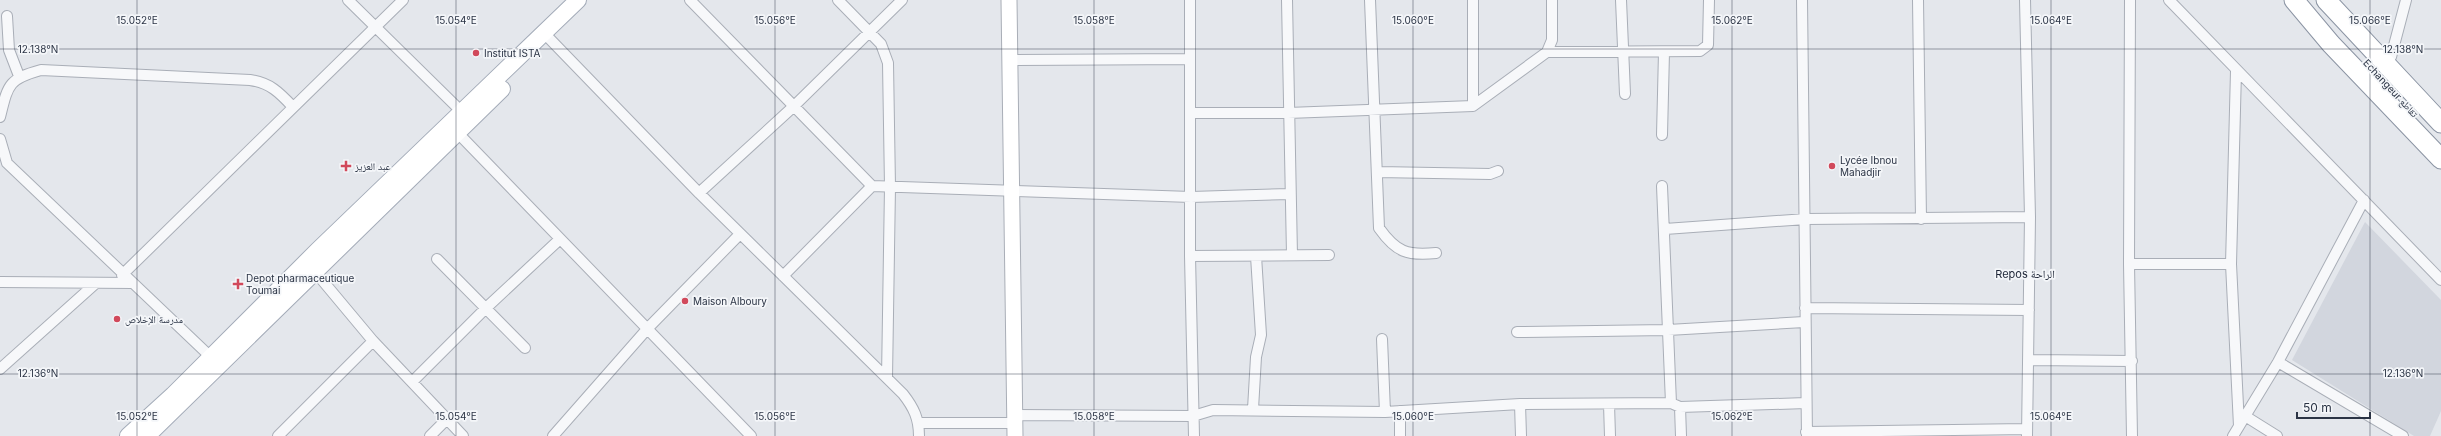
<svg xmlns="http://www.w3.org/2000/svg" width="2441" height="436" font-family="Inter,'Noto Naskh Arabic',sans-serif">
<rect width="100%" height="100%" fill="#e4e7ec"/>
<path fill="#d2d6de" d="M2365,222L2441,300V411L2430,436H2414L2292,360Z"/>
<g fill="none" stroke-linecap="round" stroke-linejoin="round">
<defs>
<path id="street" d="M348,0L465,115
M690,0L872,186L1191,197L1290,194
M838,0L881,44L888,63L890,187L887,378
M1190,0V256L1194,436
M1287,0L1292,255
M1370,0L1379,228C1396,252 1407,256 1436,253
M1621,0L1625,94
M1802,0C1805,145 1804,291 1807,436
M1918,0L1921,219
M2025,0L2030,217L2027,436
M2130,0L2129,264L2132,436
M2169,0L2441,280
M7,16L9,50L19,76
M544,33L699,193L903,394C914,408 919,419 919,436
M1547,52L1700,51L1708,45L1709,0
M2391,57L2406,0
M1010,60L1190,59
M2236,71L2231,264L2239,426
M1473,106V0
M1190,113H1288L1473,106L1547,52L1552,40V0
M0,117C8,85 8,79 41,70L250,80C270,83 279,92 293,107
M453,128L751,436
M1662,135L1664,52
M0,139L7,163L215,361
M1378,172L1490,174L1498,171
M1662,186L1671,403
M699,193L793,107L902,0
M1665,229L1806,219L2030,217
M1190,256L1329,255
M437,259L525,348
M2129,264H2231
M312,268L373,341L463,436
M122,275L403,0
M783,276L872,186
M0,282L133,283
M1805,308L2029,310
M1517,332L1668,330L1804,322
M1382,339L1385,412
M2030,360L2132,361
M2278,362L2403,436
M0,369L96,283
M412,382L486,308L560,239
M1520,404L1521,436
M1609,404L1610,436
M1680,407L1681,436
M1253,409L1256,357L1261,335L1256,256
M1400,411V436
M1015,415L1193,416L1213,410L1385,412L1520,404L1671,403L1680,407L1806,403
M2245,416L2277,436
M919,423H1015
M1806,432L2027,429
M278,436L373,341
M430,436L446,420
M553,436L648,328L740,234
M2233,436L2278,362L2364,200"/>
<path id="secondary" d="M1009,0L1015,436"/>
<path id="primary" d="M128,436L173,395L318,250L578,0
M147,436L502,89"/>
<path id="highway" d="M2294,0L2331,44L2441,159
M2326,0L2441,123"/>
</defs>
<use href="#street" stroke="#a9aeb7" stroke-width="12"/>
<use href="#secondary" stroke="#a9aeb7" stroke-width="17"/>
<use href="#primary" stroke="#a3abb8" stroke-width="18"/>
<use href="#highway" stroke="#8b94a3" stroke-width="21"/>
<use href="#street" stroke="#f7f8fa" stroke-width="10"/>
<use href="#secondary" stroke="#fff" stroke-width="15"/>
<use href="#primary" stroke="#fff" stroke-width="16"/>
<use href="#highway" stroke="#fff" stroke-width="19"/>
</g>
<path fill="none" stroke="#2b3445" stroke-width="1" stroke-opacity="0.45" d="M137,0V436M456,0V436M775,0V436M1094,0V436M1413,0V436M1732,0V436M2051,0V436M2370,0V436M0,49H2441M0,374H2441"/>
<g fill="#d1495b" stroke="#f4f6f9" stroke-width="1.5">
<circle cx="476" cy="53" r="4"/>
<path d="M344 160h4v4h4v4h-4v4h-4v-4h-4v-4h4z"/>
<circle cx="1832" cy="166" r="4"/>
<path d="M236 278h4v4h4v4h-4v4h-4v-4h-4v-4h4z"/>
<circle cx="685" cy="301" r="4"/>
<circle cx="117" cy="319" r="4"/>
</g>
<g text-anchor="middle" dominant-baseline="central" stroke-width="3.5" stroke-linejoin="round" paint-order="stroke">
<g font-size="10" fill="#2b3445" stroke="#f4f6f9" text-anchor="start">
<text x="484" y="53">Institut ISTA</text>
<text x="1840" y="160">Lycée Ibnou<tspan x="1840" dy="12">Mahadjir</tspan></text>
<text x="355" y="166">عبد العزيز</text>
<text x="246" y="278">Depot pharmaceutique<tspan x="246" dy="12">Toumai</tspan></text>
<text x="693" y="301">Maison Alboury</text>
<text x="125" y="319">مدرسة الإخلاص</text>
</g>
<g font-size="10" fill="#2b3445" stroke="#f4f6f9">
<text transform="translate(2391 88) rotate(47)">Echangeur تقاطع</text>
</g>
<g font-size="11" fill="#1d2536" stroke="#f4f6f9">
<text x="2025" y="274">Repos الراحة</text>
</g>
</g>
<g font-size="10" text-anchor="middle" fill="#2b3445" stroke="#f4f6f9" stroke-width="3.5" stroke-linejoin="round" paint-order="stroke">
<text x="137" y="24">15.052°E</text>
<text x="456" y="24">15.054°E</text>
<text x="775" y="24">15.056°E</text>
<text x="1094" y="24">15.058°E</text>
<text x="1413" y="24">15.060°E</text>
<text x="1732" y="24">15.062°E</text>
<text x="2051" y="24">15.064°E</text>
<text x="2370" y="24">15.066°E</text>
<text x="38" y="53">12.138°N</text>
<text x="2403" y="53">12.138°N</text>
<text x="38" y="377">12.136°N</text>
<text x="2403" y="377">12.136°N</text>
<text x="137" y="420">15.052°E</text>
<text x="456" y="420">15.054°E</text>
<text x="775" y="420">15.056°E</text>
<text x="1094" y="420">15.058°E</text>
<text x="1413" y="420">15.060°E</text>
<text x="1732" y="420">15.062°E</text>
<text x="2051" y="420">15.064°E</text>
</g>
<path d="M2297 412v6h73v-6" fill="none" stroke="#2b3445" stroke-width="2"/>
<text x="2303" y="412" font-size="12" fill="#2b3445" stroke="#f4f6f9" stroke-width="3" paint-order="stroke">50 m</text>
</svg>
